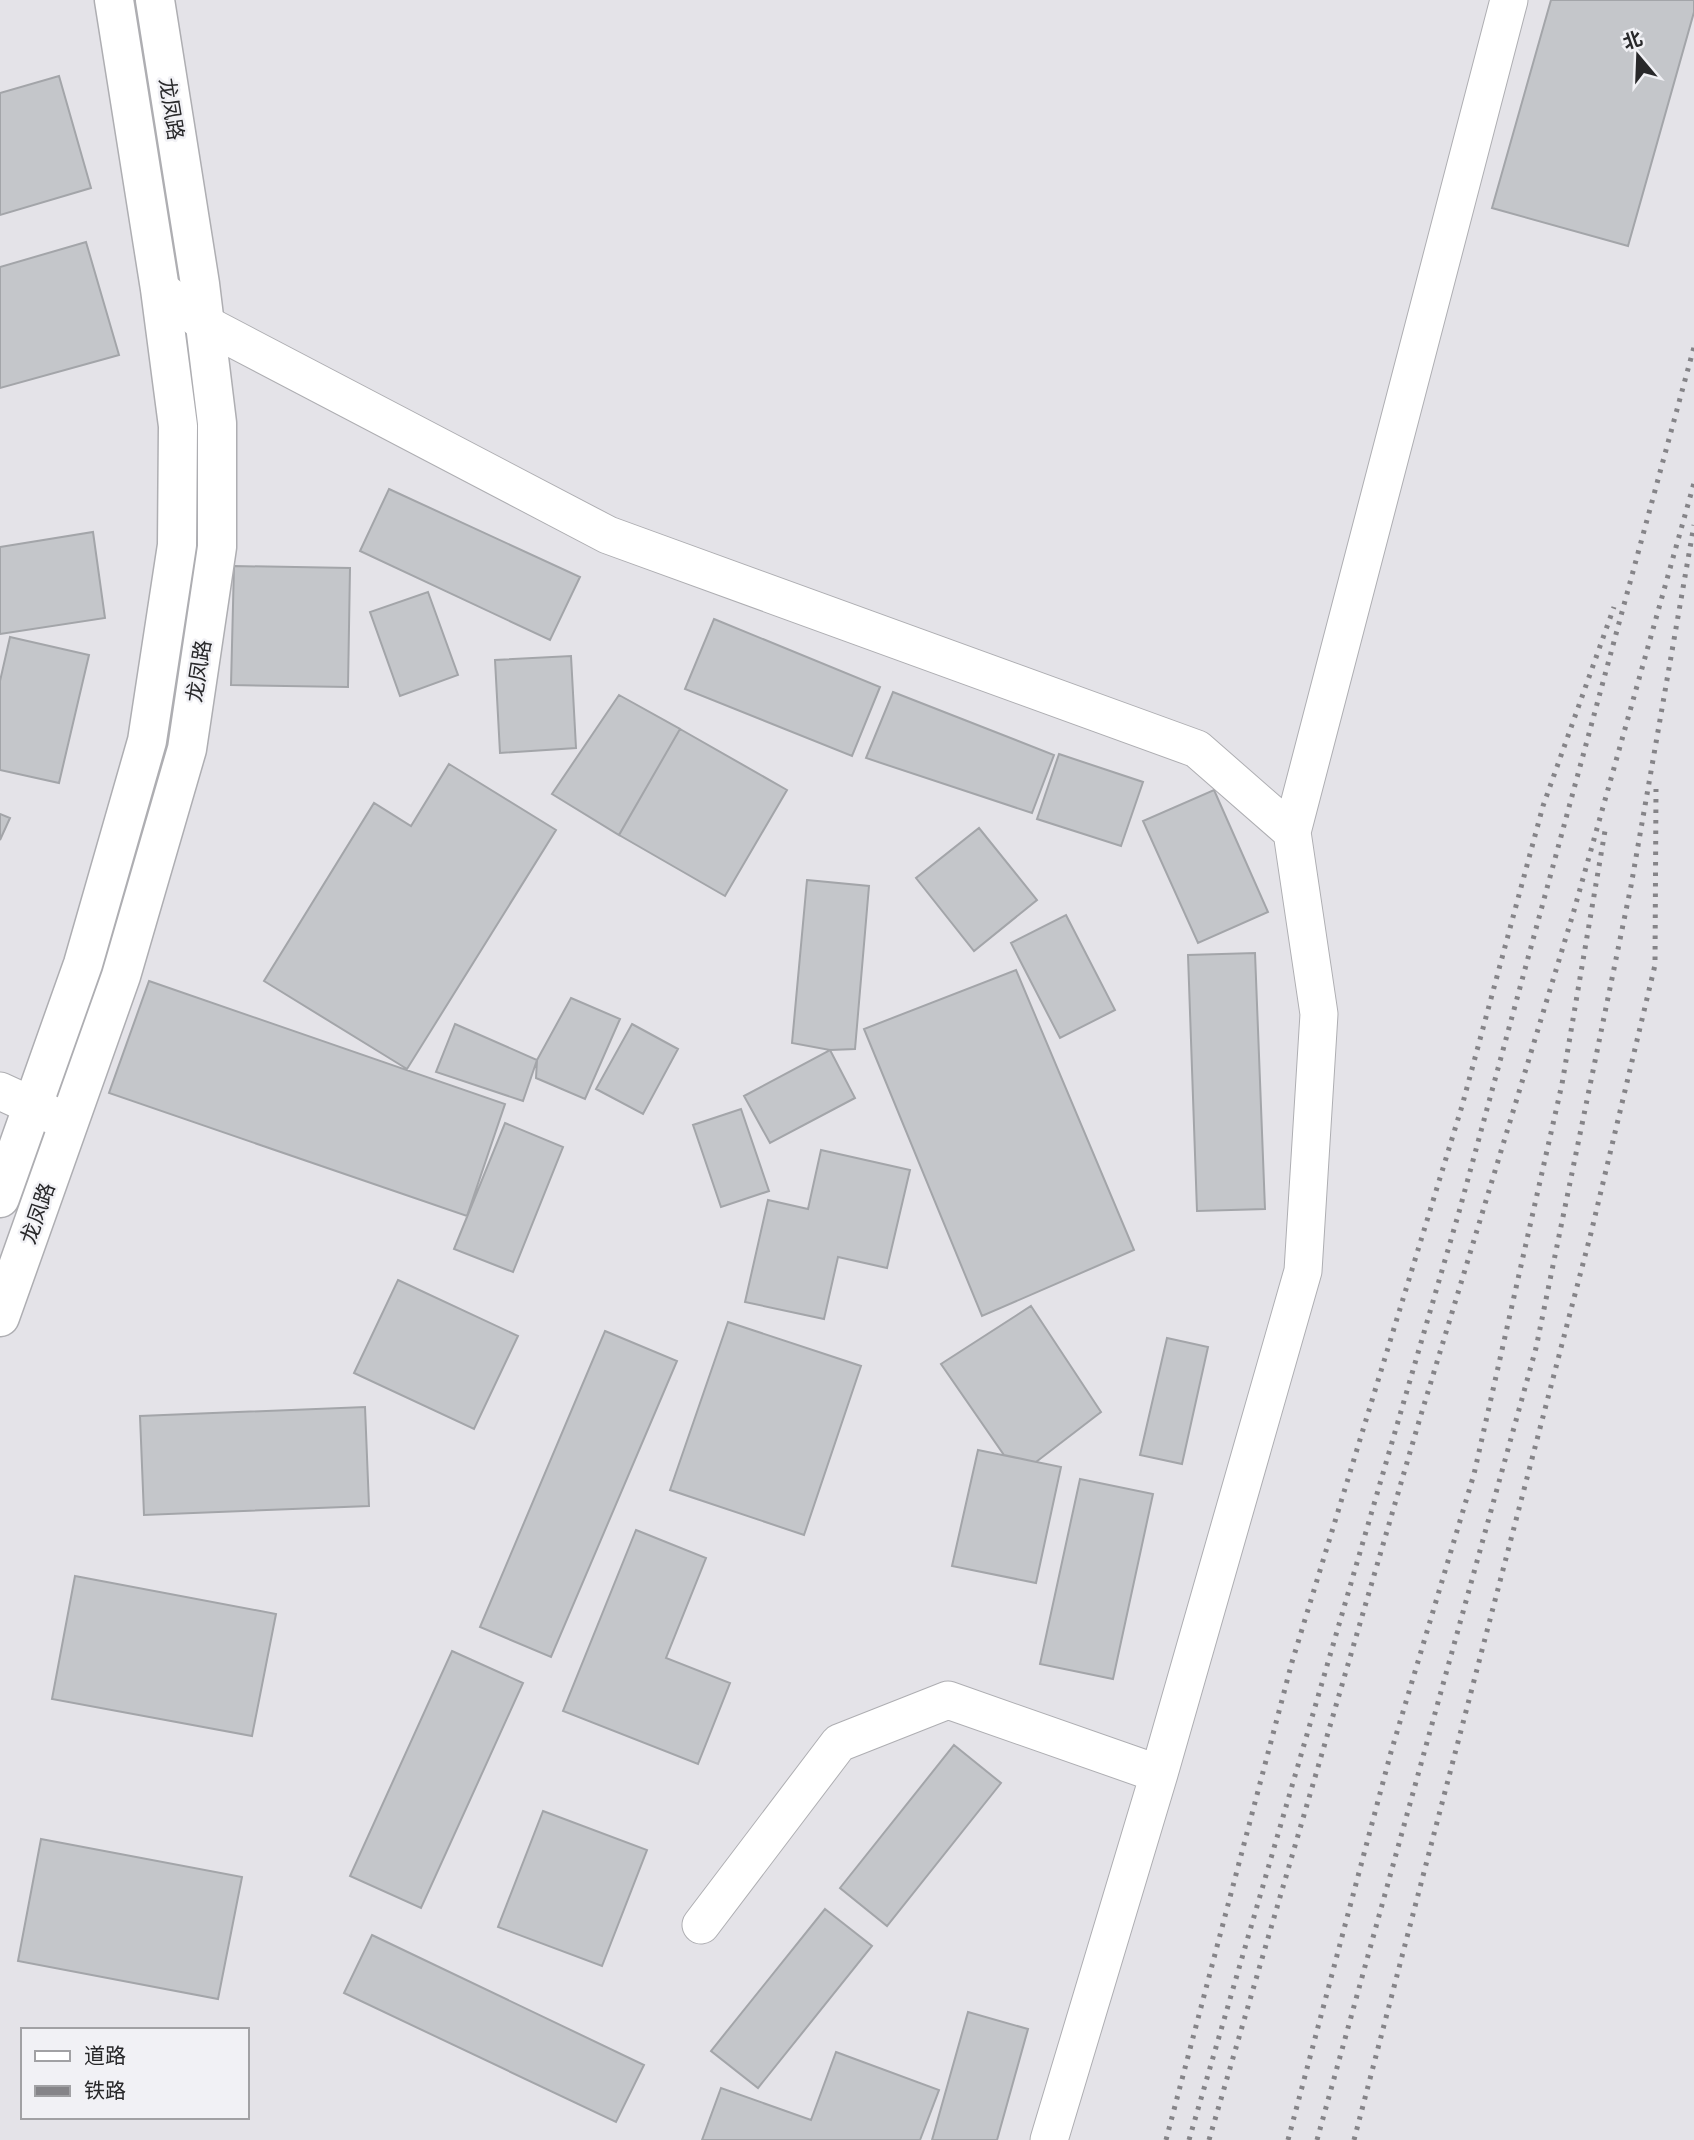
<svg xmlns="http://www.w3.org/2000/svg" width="1694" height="2140" font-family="'Asap Condensed','Noto Sans SC',sans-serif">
<rect width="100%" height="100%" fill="#e4e3e8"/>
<path fill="#c4c6ca" stroke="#a3a5a9" stroke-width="2" d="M1551,0H1694V12L1628,246L1492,208Z
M59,76L91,188L0,215V93Z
M86,242L119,355L0,388V267Z
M389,489L580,577L550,640L360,551Z
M93,532L105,618L0,634V547Z
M234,566L350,568L348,687L231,685Z
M428,592L458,675L400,696L370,612Z
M714,619L880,687L852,756L685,689Z
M10,637L89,655L59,783L0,770V681Z
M571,656L576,748L500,753L495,660Z
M893,692L1054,755L1032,813L866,758Z
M619,695L680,729L619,835L552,794Z
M680,729L787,790L725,896L619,835Z
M1059,754L1143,782L1121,846L1037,819Z
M449,764L556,830L407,1069L264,981L374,803L411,826Z
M1214,790L1268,912L1198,943L1143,821Z
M0,814L10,818L0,840Z
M979,828L1037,900L974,951L916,878Z
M807,880L869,886L855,1049L830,1050L792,1043Z
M1066,915L1115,1010L1060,1038L1011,943Z
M1255,953L1265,1209L1197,1211L1188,955Z
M1016,970L1134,1250L982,1316L864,1029Z
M149,981L505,1104L467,1216L109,1093Z
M571,998L620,1019L585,1099L536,1078L537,1060Z
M455,1024L537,1060L523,1101L436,1072Z
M632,1024L678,1049L643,1114L596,1089Z
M830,1050L855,1098L770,1143L744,1096Z
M741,1109L769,1191L721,1207L693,1125Z
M505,1123L563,1147L513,1272L454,1249Z
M821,1150L910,1170L887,1268L838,1257L824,1319L745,1302L768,1200L808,1209Z
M398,1280L518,1336L474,1429L354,1373Z
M1031,1306L1101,1412L1036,1462L1004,1455L941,1364Z
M728,1322L861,1366L804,1535L670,1490Z
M605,1331L677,1361L551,1657L480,1627Z
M1167,1338L1208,1347L1182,1464L1140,1455Z
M365,1407L369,1506L144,1515L140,1416Z
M978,1450L1061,1467L1036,1583L952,1566Z
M1080,1479L1153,1494L1113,1679L1040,1664Z
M636,1530L706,1558L666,1658L730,1683L698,1764L563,1711Z
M75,1576L276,1614L252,1736L52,1699Z
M452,1651L523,1683L421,1908L350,1876Z
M954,1745L1001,1783L887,1926L840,1888Z
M543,1811L647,1850L602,1966L498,1927Z
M41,1839L242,1877L218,1999L18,1961Z
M825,1909L872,1946L758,2088L711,2051Z
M372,1935L644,2065L616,2122L344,1993Z
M968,2012L1028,2029L997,2140H932Z
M836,2052L939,2090L920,2140H702L721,2088L811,2120Z"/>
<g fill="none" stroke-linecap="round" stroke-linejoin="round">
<defs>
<path id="minor" d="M160,289L205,324L608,535L1197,749L1292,832L1319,1014L1303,1271L1159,1774L1049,2140
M1292,832L1509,0
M0,1091L61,1119
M701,1925L839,1743L948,1700L1159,1774"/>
<path id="major" d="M0,1198L83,964L147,741L177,545L178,426L160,289L114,0
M0,1317L121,976L187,749L217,547V423L200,284L155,0"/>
</defs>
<use href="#minor" stroke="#aeaeb2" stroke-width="39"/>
<use href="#major" stroke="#aeaeb2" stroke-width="41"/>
<use href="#minor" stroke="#fff" stroke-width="37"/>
<use href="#major" stroke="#fff" stroke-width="38"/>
<path stroke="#858488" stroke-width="5" stroke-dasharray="3.5 7" stroke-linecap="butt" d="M1166,2140L1292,1662L1462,1106L1543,806L1614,607
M1189,2140L1459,1212L1694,347
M1209,2140L1420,1418L1573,914L1694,483
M1288,2140L1391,1752L1474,1474L1562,1084L1606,825
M1317,2140L1536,1348L1631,886L1694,525
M1354,2140L1591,1233L1655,965L1656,789"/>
</g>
<g text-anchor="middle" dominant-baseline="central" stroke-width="5" stroke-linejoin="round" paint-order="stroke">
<g font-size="21" fill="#28282a" stroke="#f1f1f5">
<text transform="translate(172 109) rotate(81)">龙凤路</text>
<text transform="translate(198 671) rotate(-81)">龙凤路</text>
<text transform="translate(37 1213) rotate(-71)">龙凤路</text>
</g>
</g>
<rect x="21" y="2028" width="228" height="91" fill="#f1f1f5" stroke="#a1a1a4" stroke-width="2"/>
<rect x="35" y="2051" width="35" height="10" fill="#ffffff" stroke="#a1a1a4" stroke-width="2"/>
<text x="84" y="2063" font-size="21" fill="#28282a">道路</text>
<rect x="35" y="2086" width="35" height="10" fill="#858488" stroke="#a1a1a4" stroke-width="2"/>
<text x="84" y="2098" font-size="21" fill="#28282a">铁路</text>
<g transform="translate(1638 56) rotate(341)" stroke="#f1f1f5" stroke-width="5" paint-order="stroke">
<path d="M0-5L12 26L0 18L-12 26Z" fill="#28282a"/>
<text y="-10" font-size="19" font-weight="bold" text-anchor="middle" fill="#28282a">北</text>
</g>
</svg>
